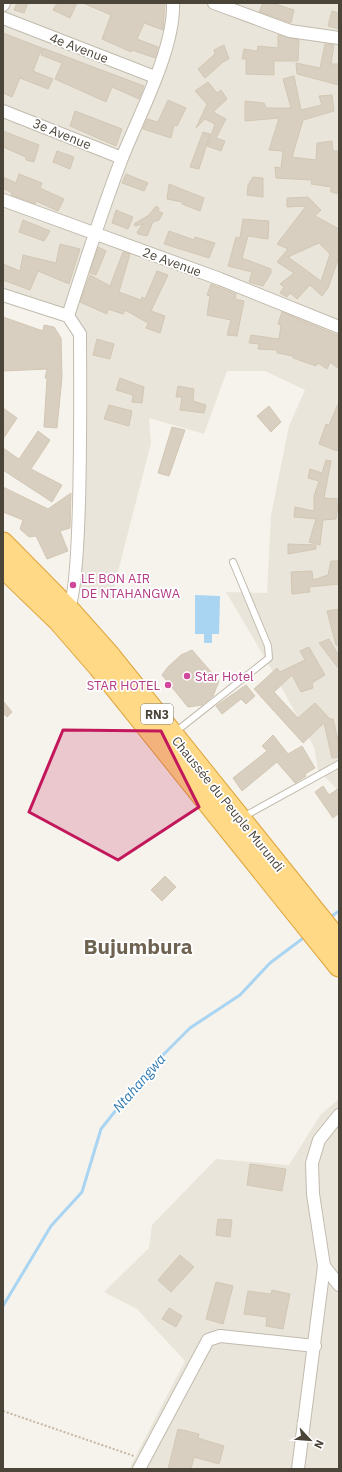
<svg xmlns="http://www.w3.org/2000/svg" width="342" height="1472" font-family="'IBM Plex Sans',sans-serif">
<rect width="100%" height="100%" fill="#f6f3ec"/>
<path fill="#eae5da" d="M3,3H339V791L318,770L314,747L272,670L226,592L267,593L271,515L289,426L305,390L265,371H227L204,434L149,418L151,443L111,599L75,586L80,334L68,316L3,295Z
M339,1099V1469H129L185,1361L137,1309L104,1292L149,1248L152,1225L216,1159L289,1165L321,1114Z"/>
<path fill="#a9d4f2" d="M195,595L220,596L219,634H212V643H204V634H195Z"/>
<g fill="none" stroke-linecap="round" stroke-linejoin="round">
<path stroke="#a9d4f2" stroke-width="3" d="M329,918L339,911
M3,1306L51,1226L82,1192L101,1129L147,1071L190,1028L240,995L270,963L306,936"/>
</g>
<path fill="#d8cfc1" stroke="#d3c7b4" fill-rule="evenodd" d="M17,3H28L24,13L14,10Z
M57,3H77L70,18L53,10Z
M83,3H165L163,30L144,23L137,39L158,47L155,58L132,50L131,52L102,39L111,15Z
M263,3H272L294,10L291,23L259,12Z
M332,11L339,13V29L328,26Z
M3,33L42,48L33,71L53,79L48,89L20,78L12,97L3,93Z
M278,35L299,40L298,61H274V75L246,74V59H242L244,49L257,51L258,46L278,48Z
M325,44L334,45L331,64H339V85L297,74L296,63L320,68Z
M224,45L229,59L223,62L205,78L198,69L215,54L214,50Z
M43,48L144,86L139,99L112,87L106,102L55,79L62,63L41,55Z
M294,76L301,110L322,105L319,96L332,95L334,111L303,120L292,157L316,160L317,143L332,141L333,151H339V194L331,192V187L311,184L312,180L276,178L275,167L281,168L283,151L269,150L279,118L245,121V101L264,103L266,108H291L283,79Z
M208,82L217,93L221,90L227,99L213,112L226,119L216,138L225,141L221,151L207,146L215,124L205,119L196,128L207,104L195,91Z
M168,100L186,108L177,126L174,125L171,138L143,129L147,119L158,122Z
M75,111L122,129L116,146L70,126Z
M3,131L39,145L34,162L26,160V157L3,147Z
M203,132L210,134L199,169L190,167Z
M57,151L74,157L70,169L53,162Z
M19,174L42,183L40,188L64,199L58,211L36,201L35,204L11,195L12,193L3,188V177L16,183Z
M126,174L148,183L144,191L122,183Z
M253,177L263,178V197L247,195L248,185Z
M169,184L204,198L200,211L182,204V202L167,199Z
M308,197L321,210L315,216L339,229V257L328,288L322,296L310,285L297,299L290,293L287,297L280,293L284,287L280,284L294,273L277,262L288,249L277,244L306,206L287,207V198ZM319,243L330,254L321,281L288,257Z
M156,206L159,208L158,211L163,213L159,220L153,222L147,236L138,234L137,232L143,224L135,226L134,224L149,215Z
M116,210L133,217L128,229L112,223Z
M243,219L269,221L268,239L248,236L242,258L271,269V273L263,286L249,282L252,272L228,266L236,237L240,238Z
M23,220L50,231L44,241L19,232Z
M169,231L194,240L195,237L215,243L209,258L164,244Z
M60,244L80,249L69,284L38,271L30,290L3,280V264L20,271L23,255L56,263Z
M98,247L106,251L96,275L90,273Z
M123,252L130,254L119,292L141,300L142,297L145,299L157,271L168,275L151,311L165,316L160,333L146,328L148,323L125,310L123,314L108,309L107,314L80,302L90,275L110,286Z
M211,284L236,294L235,299L244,301L237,336L227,335L231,320L207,315L210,296L207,295Z
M282,312L339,336V369L330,362L327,369L318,363L316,366L293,358V356L277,353V350L258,349L259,344L249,343L251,335L279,339L281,325L278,324Z
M3,317L43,331L44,325L54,327L61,338L62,377L57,428L44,427L47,378H45L47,369L3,371Z
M97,339L114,344L110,359L93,355Z
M120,378L144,387L142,403L132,402L133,395L116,390Z
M178,386L194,389L193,401L206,405L204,413L180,410L182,397H176Z
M339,402V444L337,451L319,444L326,424L329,425Z
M109,405L132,411L129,426L104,419Z
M269,406L281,422L271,432L257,416Z
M3,408L17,418L3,439Z
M172,427L185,430L169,476L158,473Z
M38,431L50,440L31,469L62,485L52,502L3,470V448L19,459Z
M326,460L331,461L324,498L339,499L336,519L323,520L320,545L309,542L316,519L294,517L295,507L314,511V496L319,481L308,478L310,469L322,473Z
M3,487L48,509L71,493L70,528L60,531L68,551L47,559L36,536L29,537L20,529L23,520L3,512Z
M288,544L316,545V549L288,554Z
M331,561H339V584L309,587L310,592L292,594L291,572L312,571L313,580L328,575Z
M339,609V645H336L327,611Z
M329,639L339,656V669L319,643Z
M309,647L325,675L312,683L313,688L301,692L292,675L274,692L298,718L315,703L330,719H333L339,744V757L332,758L324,723L303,743L254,689L277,668L280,672L305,660L300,651Z
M192,650L219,681L213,696L202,705L188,707L162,675L168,667L181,655Z
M246,685L255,696L246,704L241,699L222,714L216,706Z
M3,701L12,712L7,717L3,713Z
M273,735L288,754L302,746L315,768L305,774L306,776L295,783L277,762L242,791L233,778L267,751L262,746Z
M323,786L329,795L339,788V813L333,818L315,792Z
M165,876L176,887L162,901L151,890Z
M250,1164L286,1169L282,1191L247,1185Z
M218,1219L232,1220L230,1237L216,1235Z
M180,1255L194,1267L171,1292L158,1280Z
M216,1282L233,1286L223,1324L206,1319Z
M272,1290L290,1294L283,1329L266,1326L267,1317L244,1314L248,1291L271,1294Z
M169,1308L182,1316L176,1327L162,1319Z
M178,1429L199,1434L198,1438L224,1446L219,1464L194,1457L191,1469H168Z"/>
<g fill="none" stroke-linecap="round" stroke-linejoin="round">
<defs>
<path id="service" d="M174,733L269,658L268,646L233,562
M243,817L339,764"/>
<path id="minor" d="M214,3L290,31L339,38
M3,5L4,3
M3,18L155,77
M3,111L122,158
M3,200L220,279L339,327
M3,295L68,316
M67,612C83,594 80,372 80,334L68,316C85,263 102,210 122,158C139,115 175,48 173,3
M324,1266L339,1285
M139,1469L208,1340L220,1336L315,1346
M298,1469L324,1266L313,1194L312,1163L319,1140L339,1115"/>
<path id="trunk" d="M3,543L69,610L109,655L339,942
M3,567L59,621L99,667L339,966"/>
</defs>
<use href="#service" stroke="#c2bbae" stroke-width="8"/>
<use href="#minor" stroke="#c2bbae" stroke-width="14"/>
<use href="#trunk" stroke="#e0a43c" stroke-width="23"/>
<path stroke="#c4b79f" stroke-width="2" stroke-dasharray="2 2" stroke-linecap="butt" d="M3,1411L134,1456"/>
<use href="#service" stroke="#fff" stroke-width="6"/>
<use href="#minor" stroke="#fff" stroke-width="12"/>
<use href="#trunk" stroke="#ffd985" stroke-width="21"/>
</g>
<path fill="#c2185b" fill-opacity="0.2" stroke="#c2185b" stroke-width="3" stroke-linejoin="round" d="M63,730L161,731L199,807L118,860L29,812Z"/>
<g fill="#d1479c" stroke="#fff" stroke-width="1.5">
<circle cx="73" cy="585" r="4"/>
<circle cx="187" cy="676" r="4"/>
<circle cx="168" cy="685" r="4"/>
</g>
<g text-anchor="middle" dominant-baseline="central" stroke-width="3.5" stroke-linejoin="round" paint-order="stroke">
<rect fill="#fff" stroke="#817c74" stroke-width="1" x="141" y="704" width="32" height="20" rx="3"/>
<g font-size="12" font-weight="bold" fill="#4b4439">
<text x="157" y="714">RN3</text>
</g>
<g font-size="13" fill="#4b4439" stroke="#fff">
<text transform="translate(79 48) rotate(21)">4e Avenue</text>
<text transform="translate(62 134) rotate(22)">3e Avenue</text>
<text transform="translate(172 262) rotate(20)">2e Avenue</text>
<text transform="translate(228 804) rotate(51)">Chaussée du Peuple Murundi</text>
</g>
<g font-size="13" fill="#b23c85" stroke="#fff" text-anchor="start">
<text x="81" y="578">LE BON AIR<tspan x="81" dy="15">DE NTAHANGWA</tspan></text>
<text x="195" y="676">Star Hotel</text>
<text x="160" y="685" text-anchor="end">STAR HOTEL</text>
</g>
<g font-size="14" font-style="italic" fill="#2e7ab2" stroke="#fff">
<text transform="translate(139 1083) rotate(-49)">Ntahangwa</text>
</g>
<g font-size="21" font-weight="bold" fill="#6e6250" stroke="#fff">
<text x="138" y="946">Bujumbura</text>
</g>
</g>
<rect width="342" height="1472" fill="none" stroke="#4b4439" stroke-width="8"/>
<g transform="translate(310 1440) rotate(116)" stroke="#ffffff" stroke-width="3" paint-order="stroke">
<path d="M0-3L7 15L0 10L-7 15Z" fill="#4b4439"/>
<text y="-6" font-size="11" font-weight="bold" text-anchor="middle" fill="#4b4439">N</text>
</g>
</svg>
